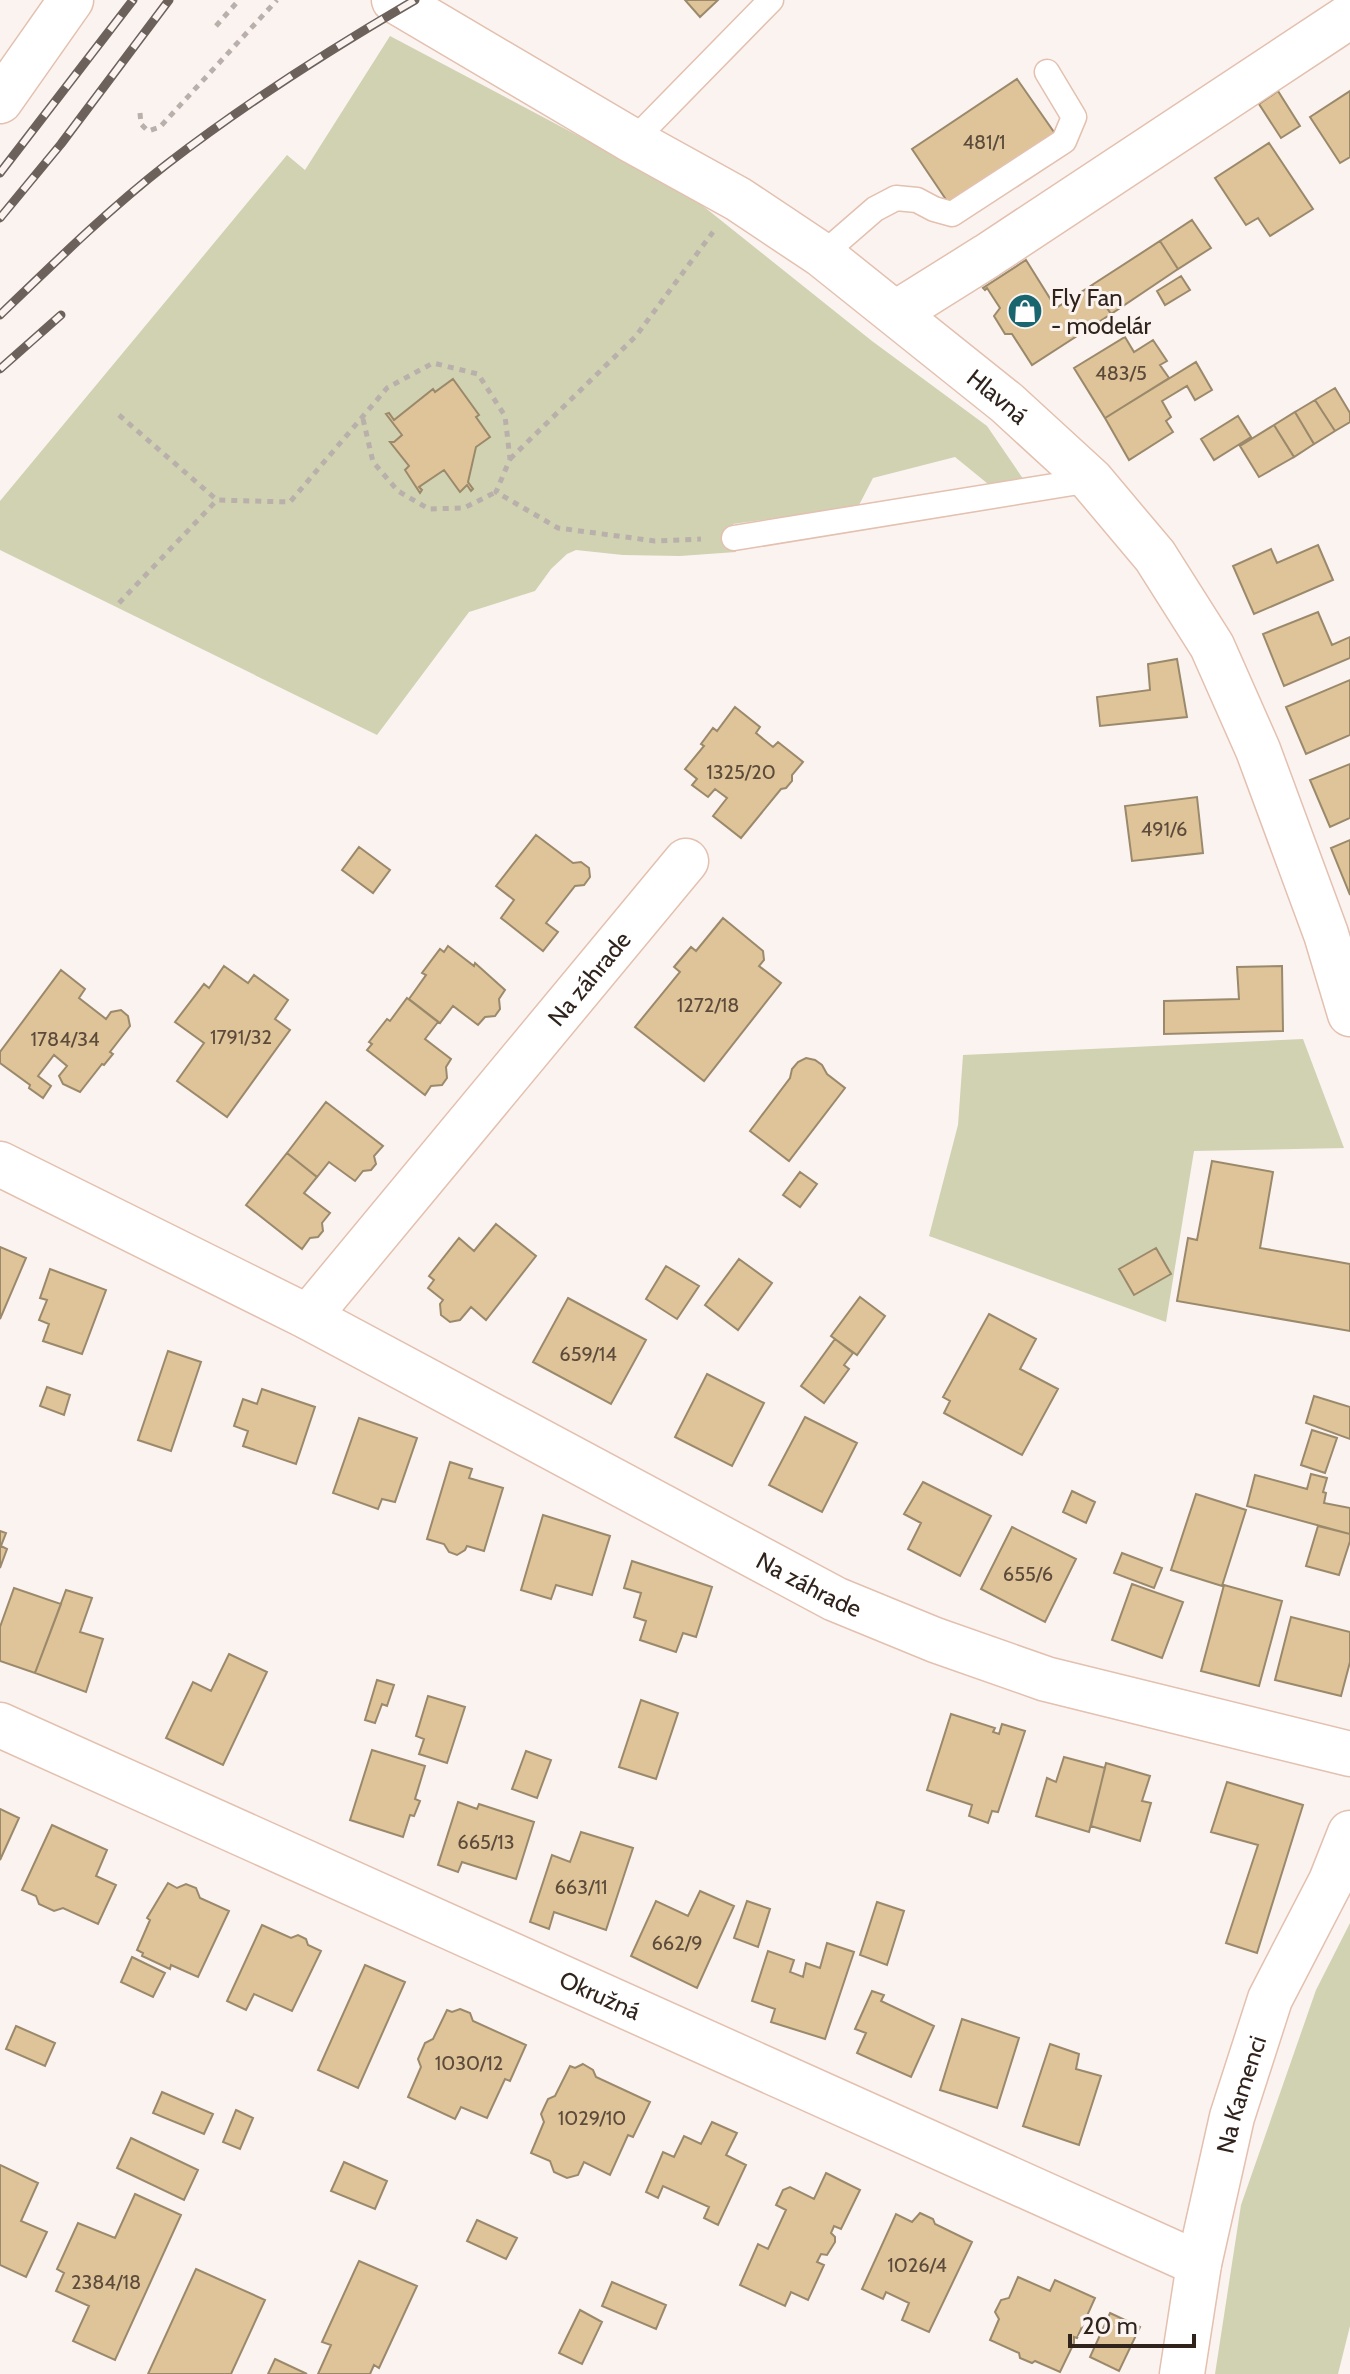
<svg xmlns="http://www.w3.org/2000/svg" width="1350" height="2374" font-family="Cabin,sans-serif">
<rect width="100%" height="100%" fill="#fbf3f0"/>
<path fill="#d0d2b2" d="M390,36L688,194L872,341L987,426L1026,483L993,488L955,457L873,478L858,507L733,524L736,552L680,556L623,555L576,550L567,554L551,569L535,591L469,612L377,735L0,550V501L287,155L305,170Z
M1303,1039L1344,1148L1194,1151L1166,1322L929,1236L958,1125L963,1055Z
M1350,1923V2326L1338,2374H1215L1241,2205L1316,1990Z"/>
<path fill="#dfc499" stroke="#9b896b" stroke-width="2" d="M685,0H718L700,17Z
M1017,79L1056,135L949,204L912,149Z
M1278,91L1300,126L1281,138L1259,104Z
M1350,91V157L1340,163L1310,117Z
M1269,143L1313,209L1270,236L1258,218L1246,225L1215,178Z
M1192,220L1211,248L1178,269L1160,241Z
M1160,241L1178,269L1111,314L1092,285Z
M1026,260L1056,308L1092,285L1111,314L1032,365L1012,334H1005L994,316L1000,308L987,288L985,290L983,288Z
M1181,276L1190,290L1165,305L1157,291Z
M1125,337L1134,352L1153,340L1167,361L1160,365L1169,378L1105,418L1074,368Z
M1196,362L1212,390L1195,400L1187,386L1162,401L1171,417L1166,421L1173,432L1129,460L1105,418Z
M453,379L479,415L476,417L490,437L476,447L468,482L473,489L471,491L467,485L460,492L444,470L419,487L422,490L420,493L405,470L409,466L390,442H394L402,435L386,414L389,413L394,420L433,389L435,392Z
M1335,388L1350,413V422L1335,431L1315,400Z
M1315,400L1335,431L1314,444L1295,412Z
M1295,412L1314,444L1294,457L1274,425Z
M1238,416L1251,437L1214,460L1201,439Z
M1274,425L1294,457L1259,477L1240,446Z
M1318,545L1333,580L1254,614L1233,566L1271,549L1277,563Z
M1318,612L1332,645L1350,637V658L1284,686L1263,634Z
M1177,659L1187,717L1100,726L1097,697L1150,690L1148,664Z
M1350,680V735L1306,754L1286,707Z
M735,707L760,727L756,733L773,747L778,742L803,762L792,775V781L786,788L781,789L741,838L713,816L727,798L715,789L708,797L692,785L697,779L685,769L704,746L701,744L713,728L717,731Z
M1350,764V818L1330,827L1310,780Z
M1197,797L1203,853L1132,861L1125,806Z
M536,835L573,863L581,862L589,868L590,877L584,885L575,886L546,923L558,932L543,951L501,918L514,900L496,886Z
M1350,840V895L1331,848Z
M359,847L390,870L373,893L342,870Z
M723,918L763,951L764,960L759,966L781,983L704,1081L635,1027L680,972L674,967L691,947L696,951Z
M448,946L474,966L475,963L505,990L499,999L500,1009L495,1016L485,1017L478,1025L453,1006L440,1023L409,999L426,975L422,973L440,949L444,952Z
M224,966L248,983L254,975L288,1000L275,1019L290,1030L227,1117L177,1081L204,1043L175,1022L204,984L209,988Z
M1282,966L1283,1031L1164,1034V1001L1239,999L1237,967Z
M61,970L85,989L79,998L106,1019L111,1012L121,1010L128,1016L130,1026L110,1052L113,1054L104,1065L102,1064L80,1092L63,1084L59,1076L67,1066L54,1055L38,1076L51,1086L43,1098L29,1088L30,1085L0,1063V1052Z
M407,998L438,1022L425,1039L451,1059L446,1067L447,1078L442,1085L431,1086L425,1095L367,1050L372,1044L369,1042L387,1019L390,1021Z
M806,1058L815,1060L822,1065L827,1074L845,1088L789,1161L750,1131L790,1078L792,1069L798,1062Z
M326,1102L383,1146L374,1156L376,1164L371,1170L363,1171L355,1181L329,1162L317,1177L287,1153Z
M287,1153L317,1177L304,1193L330,1213L322,1223L323,1231L318,1237L310,1238L302,1249L246,1205Z
M1212,1161L1273,1172L1260,1248L1350,1264V1331L1177,1301L1188,1238L1197,1240Z
M800,1172L817,1184L800,1207L783,1195Z
M496,1224L536,1256L486,1320L471,1307L460,1320L450,1322L441,1315L440,1304L443,1300L428,1288L434,1280L429,1276L459,1238L474,1251Z
M0,1247L26,1258L0,1319Z
M1156,1248L1171,1274L1134,1295L1119,1269Z
M739,1259L772,1283L738,1330L705,1305Z
M666,1266L699,1286L677,1319L646,1299Z
M50,1269L106,1290L82,1354L43,1341L49,1324L39,1320L47,1300L40,1298Z
M860,1297L885,1316L857,1355L831,1336Z
M568,1298L646,1340L611,1404L533,1362Z
M989,1314L1036,1339L1020,1369L1058,1389L1022,1455L944,1413L950,1401L943,1397Z
M835,1339L853,1353L844,1365L849,1369L824,1403L801,1386Z
M168,1351L201,1362L171,1451L138,1440Z
M707,1374L764,1403L732,1466L675,1437Z
M47,1387L70,1395L64,1415L40,1406Z
M262,1389L315,1407L296,1464L243,1446L248,1431L234,1426L243,1399L257,1404Z
M1314,1396L1350,1407V1439L1306,1423Z
M805,1417L857,1443L822,1512L769,1485Z
M359,1418L417,1438L395,1502L382,1499L378,1509L333,1493Z
M1312,1430L1337,1438L1325,1473L1301,1465Z
M450,1462L472,1469L469,1478L503,1488L484,1551L467,1546L465,1550L457,1555L449,1552L444,1544L427,1539Z
M1311,1474L1327,1478L1323,1492L1326,1493L1324,1503L1350,1508V1534L1247,1506L1255,1475L1307,1489Z
M923,1482L991,1516L960,1576L908,1549L921,1523L904,1514Z
M1072,1491L1095,1502L1086,1523L1063,1512Z
M1196,1494L1246,1510L1222,1586L1171,1570Z
M543,1515L610,1536L592,1595L556,1585L551,1599L521,1590Z
M1318,1526L1350,1534V1541L1339,1575L1306,1566Z
M1012,1527L1076,1559L1045,1622L981,1589Z
M0,1531L6,1533L1,1546L7,1549L0,1568Z
M1122,1553L1162,1568L1154,1588L1114,1573Z
M632,1561L712,1587L696,1637L683,1633L676,1652L640,1640L646,1621L634,1617L641,1593L624,1588Z
M1132,1584L1183,1602L1162,1658L1112,1640Z
M1224,1585L1282,1601L1259,1686L1201,1671Z
M14,1588L61,1604L35,1673L0,1661V1627Z
M66,1590L92,1598L80,1632L103,1639L86,1692L35,1673Z
M1291,1617L1350,1632V1662L1341,1696L1275,1680Z
M229,1654L267,1672L223,1765L166,1738L193,1682L211,1691Z
M377,1680L394,1685L387,1706L382,1704L375,1723L365,1720Z
M428,1696L465,1707L447,1763L419,1754L424,1739L416,1736Z
M641,1700L678,1713L656,1779L619,1767Z
M951,1714L995,1728L993,1732L999,1734L1002,1724L1025,1731L998,1812L992,1811L988,1823L969,1816L972,1805L927,1790Z
M372,1750L425,1766L415,1799L420,1801L414,1816L410,1815L403,1837L350,1820Z
M526,1751L551,1760L537,1798L512,1789Z
M1064,1757L1105,1768L1089,1832L1036,1816L1047,1778L1056,1782Z
M1106,1763L1150,1776L1142,1801L1151,1803L1140,1841L1091,1826Z
M1227,1782L1303,1805L1257,1953L1226,1943L1258,1845L1211,1832Z
M458,1802L477,1809L479,1804L534,1822L516,1879L462,1862L458,1872L438,1865Z
M0,1809L19,1818L0,1860Z
M52,1825L107,1850L96,1876L116,1885L98,1924L63,1908L54,1911L39,1904L36,1896L22,1890Z
M581,1832L633,1848L606,1930L554,1912L549,1929L530,1922L552,1855L570,1862Z
M168,1883L177,1888L186,1884L196,1888L200,1898L229,1911L198,1977L171,1965L170,1969L142,1956L143,1953L137,1950L150,1920L147,1918Z
M700,1891L734,1906L697,1988L631,1956L656,1901L688,1916Z
M747,1901L770,1909L758,1947L734,1938Z
M877,1902L904,1911L887,1965L860,1955Z
M262,1925L291,1938L298,1935L306,1939L308,1945L321,1951L292,2011L254,1994L246,2010L227,2001Z
M827,1943L854,1952L825,2039L771,2022L775,2009L752,2001L768,1951L794,1960L790,1972L803,1977L806,1963L820,1968Z
M132,1957L165,1973L153,1997L121,1982Z
M365,1965L405,1982L358,2088L318,2070Z
M872,1991L884,1995L881,2001L934,2026L911,2077L857,2053L866,2033L855,2029Z
M460,2009L470,2013L473,2021L526,2045L510,2081L505,2079L487,2118L461,2107L455,2119L408,2097L421,2067L418,2059L425,2043L433,2039L447,2010L452,2012Z
M962,2019L1019,2038L997,2108L940,2090Z
M16,2026L55,2043L45,2066L6,2049Z
M1050,2044L1079,2054L1076,2069L1101,2076L1079,2145L1023,2126Z
M583,2064L593,2070L596,2077L650,2102L633,2137L628,2135L610,2175L584,2162L578,2175L567,2178L554,2172L550,2161L531,2153L544,2122L541,2114L548,2099L555,2096L570,2066L575,2068Z
M162,2092L213,2114L204,2134L153,2113Z
M236,2110L253,2118L240,2149L223,2142Z
M712,2122L737,2133L726,2155L746,2165L718,2225L704,2218L709,2207L663,2186L658,2198L646,2192L663,2152L674,2157L684,2136L701,2144Z
M131,2138L198,2170L184,2200L117,2168Z
M344,2162L387,2181L375,2209L331,2191Z
M0,2165L38,2183L21,2221L47,2232L26,2277L0,2265Z
M826,2173L860,2190L841,2229L834,2226L831,2233L835,2237V2242L827,2255L821,2254L817,2262L824,2265L808,2300L791,2292L785,2306L740,2285L758,2244L768,2249L786,2210L776,2205L783,2190L790,2187L814,2199Z
M135,2194L181,2215L115,2360L73,2341L89,2306L56,2291L64,2273L57,2269L78,2223L115,2238Z
M920,2213L933,2219L935,2224L972,2242L929,2332L902,2320L909,2303L886,2292L883,2299L862,2289L896,2214L912,2222Z
M477,2220L517,2238L506,2259L467,2241Z
M359,2261L417,2286L379,2368L374,2365L370,2374H318L331,2345L322,2342Z
M196,2269L265,2300L231,2374H148Z
M1018,2277L1050,2291L1055,2280L1095,2298L1077,2338L1074,2337V2343L1060,2372L1035,2361L1032,2363L1020,2358L1019,2353L990,2340L999,2319L995,2312L1001,2300L1009,2298Z
M612,2282L666,2305L656,2329L602,2306Z
M580,2310L602,2322L582,2364L559,2353Z
M1110,2313L1140,2327L1119,2371L1090,2357Z
M275,2359L307,2374H268Z"/>
<g fill="none" stroke-linecap="round" stroke-linejoin="round">
<defs>
<path id="service" d="M633,141L771,0
M822,255L875,209L896,198L917,200L934,209L952,214L1064,141L1074,117L1047,72
M734,538L1091,480"/>
<g id="minor">
<path d="M0,101L71,0"/>
<path d="M896,313L987,256L1350,16"/>
<path id="s1" d="M0,1164L308,1317L835,1599L935,1640L1046,1679L1350,1754"/>
<path id="s2" d="M308,1317L686,861"/>
<path id="s3" d="M0,1725L1199,2264"/>
<path id="s4" d="M1182,2374L1199,2264L1232,2117L1270,1999L1331,1881L1350,1833"/>
</g>
<g id="tertiary">
<path id="s5" d="M394,0L633,141L738,199L822,255L1007,403L1091,480L1155,556L1212,646L1258,750L1326,934L1350,1014"/>
</g>
</defs>
<use href="#service" stroke="#e3c0af" stroke-width="27"/>
<use href="#minor" stroke="#e3c0af" stroke-width="47"/>
<use href="#tertiary" stroke="#e3c0af" stroke-width="47"/>
<path stroke="#b9b0ab" stroke-width="5" stroke-dasharray="6 6" stroke-linecap="butt" d="M216,26L239,0
M140,113L141,124L148,131L160,127L277,0
M119,415L217,500L290,502L387,388L433,363L478,374L505,416L510,459L496,492L558,528L655,541L701,539
M363,419L373,462L398,491L429,509L464,508L496,492
M510,459L636,336L713,232
M119,603L217,500"/>
<use href="#service" stroke="#fff" stroke-width="24"/>
<use href="#minor" stroke="#fff" stroke-width="44"/>
<use href="#tertiary" stroke="#fff" stroke-width="44"/>
<defs>
<path id="rail" d="M0,173L133,0
M0,218L61,144L169,0
M0,315C54,263 108,210 167,164C246,103 329,50 415,0
M0,369L61,315"/>
</defs>
<use href="#rail" stroke="#6c615b" stroke-width="9"/>
<use href="#rail" stroke="#fbf3f0" stroke-width="6" stroke-dasharray="18" stroke-linecap="butt"/>
</g>
<defs>
<symbol id="shop-disc" viewBox="-11 -11 22 22"><circle r="9.5" fill="#19666e" stroke="#fbf3f0"/><path d="M-5-2.5h2.3a2.7 3.5 0 0 1 5.4 0H5L5.5 6h-11ZM-1.5-2.5h3a1.5 2.3 0 0 0-3 0Z" fill="#fff"/></symbol>
</defs>
<g fill-rule="evenodd">
<use href="#shop-disc" x="1005" y="291" width="40" height="40"/>
</g>
<g text-anchor="middle" dominant-baseline="central" stroke-width="6" stroke-linejoin="round" paint-order="stroke">
<g font-size="20" fill="#5c4b3b">
<text x="984" y="142">481/1</text>
<text x="1121" y="373">483/5</text>
<text x="741" y="772">1325/20</text>
<text x="1164" y="829">491/6</text>
<text x="708" y="1005">1272/18</text>
<text x="241" y="1037">1791/32</text>
<text x="65" y="1039">1784/34</text>
<text x="588" y="1354">659/14</text>
<text x="1028" y="1574">655/6</text>
<text x="486" y="1842">665/13</text>
<text x="581" y="1887">663/11</text>
<text x="677" y="1943">662/9</text>
<text x="469" y="2063">1030/12</text>
<text x="592" y="2118">1029/10</text>
<text x="917" y="2265">1026/4</text>
<text x="106" y="2282">2384/18</text>
</g>
<g font-size="24" fill="#30231c" stroke="#fbf3f0" text-anchor="start">
<text x="1051" y="297">Fly Fan<tspan x="1051" dy="28">- modelár</tspan></text>
</g>
<g font-size="24" fill="#30231c" stroke="#fbf3f0">
<text stroke="none"><textPath href="#s5" startOffset="724">Hlavná</textPath></text>
<text stroke="none"><textPath href="#s2" startOffset="440">Na záhrade</textPath></text>
<text stroke="none"><textPath href="#s1" startOffset="912">Na záhrade</textPath></text>
<text stroke="none"><textPath href="#s3" startOffset="658">Okružná</textPath></text>
<text stroke="none"><textPath href="#s4" startOffset="286">Na Kamenci</textPath></text>
</g>
</g>
<path d="M1070 2334v12h124v-12" fill="none" stroke="#30231c" stroke-width="4"/>
<text x="1082" y="2334" font-size="24" fill="#30231c" stroke="#fbf3f0" stroke-width="6" paint-order="stroke">20 m</text>
</svg>
